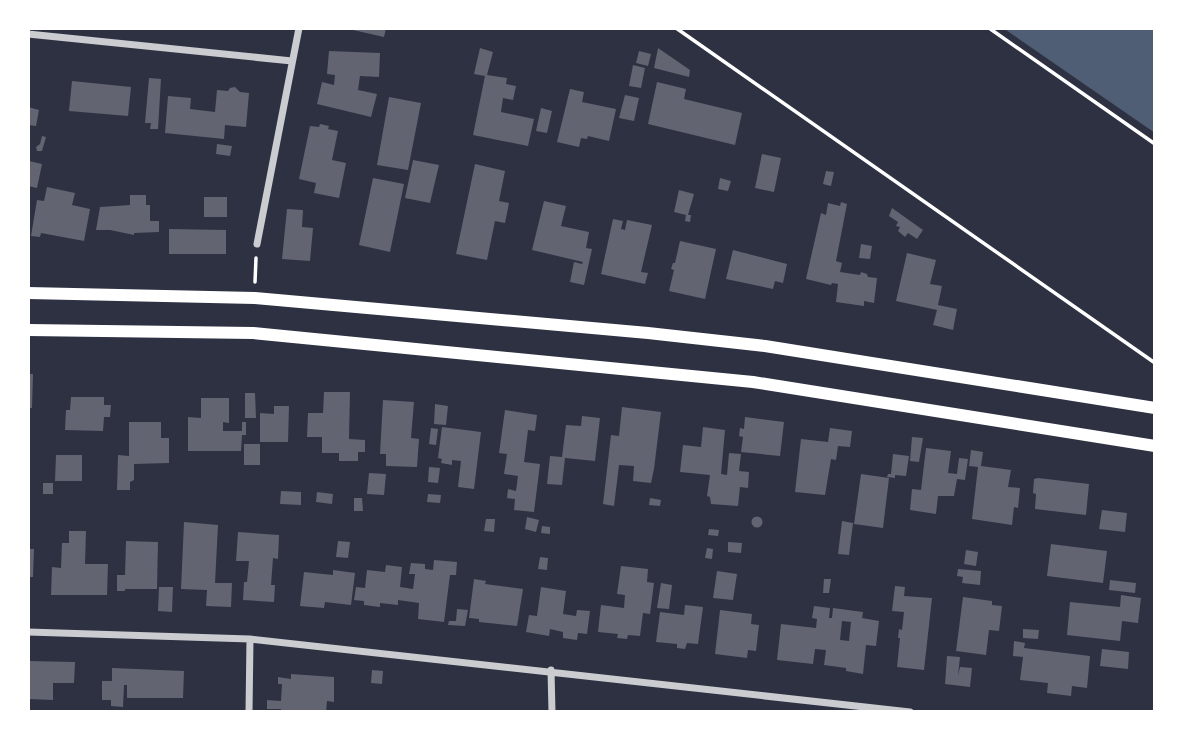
<svg xmlns="http://www.w3.org/2000/svg" width="1183" height="740" font-family="'Times New Roman',serif">
<rect width="100%" height="100%" fill="#2d3142"/>
<path fill="#4f5d75" d="M1003,28H1155V133Z"/>
<path fill="#626471" fill-rule="evenodd" d="M344,28H386L384,37Z
M480,48L493,52L487,75L507,78L506,84L516,86L513,100L503,98L501,112L534,119L528,146L473,135L485,76L474,74Z
M658,48L690,70L689,77L654,68Z
M329,51L380,53L379,77L360,76L358,90L377,94L371,117L317,104L322,82L334,85L335,75L327,74Z
M639,51L651,54L648,66L636,63Z
M633,65L645,68L641,88L629,86Z
M149,78L161,79L158,129H150L151,123H145Z
M72,81L131,87L128,116L69,111Z
M657,82L686,89L684,99L742,113L735,145L648,124Z
M235,87L240,92L249,93L246,127L225,125L224,139L165,133L168,96L191,98L190,109L215,112L217,90L228,91L230,88Z
M570,89L584,92L582,102L616,109L609,141L588,136L587,139L581,138L579,147L557,142Z
M625,95L639,98L634,121L619,118Z
M389,97L421,103L408,170L377,165Z
M28,107L39,110L36,126L28,125Z
M541,108L552,111L547,133L536,131Z
M320,124L329,126L328,129L338,131L332,160L346,163L339,198L314,193L316,183L299,179L310,126L319,127Z
M42,136L46,137L42,151H37L36,147L40,144Z
M217,144L232,146L230,156L216,154Z
M762,154L781,158L774,192L755,188Z
M413,160L439,165L430,203L405,198Z
M29,161L42,164L37,188L28,186Z
M475,164L505,171L499,201L509,203L505,223L495,221L487,260L456,254Z
M826,171L834,172L831,186L823,184Z
M373,178L404,184L390,252L359,245Z
M720,178L731,181L728,191L718,189Z
M47,187L75,193L72,205L90,209L84,241L41,233L40,237L31,236L37,200L44,201Z
M679,190L694,194L688,215H691L690,222L685,221L686,215L674,212Z
M130,195H146V205H150V221H159V232L134,233V235L110,230H96L100,207L130,205Z
M204,197H227V217H204Z
M544,201L566,206L561,226L589,232L586,248L592,249L584,285L570,282L574,262L582,264L583,262L532,250Z
M841,202L847,204L836,261L842,263L840,272L860,275L861,272L867,274L868,277L877,278L874,303L864,301V306L836,302L838,284L832,283L831,285L806,279L821,213L826,215L828,203L840,206Z
M892,208L923,230L917,239L908,233L905,237L898,231L900,227L896,226L898,222L889,216Z
M287,209L303,210L302,227L313,228L310,261L282,259Z
M613,219L623,221L621,229L625,230L627,220L652,225L641,272L648,273L645,284L601,274Z
M169,229L226,230V254H169Z
M680,241L716,249L705,299L669,291L674,270L671,269L673,263H675Z
M861,244L872,246L870,259L859,258Z
M733,250L787,264L783,283L775,281L773,289L726,279Z
M907,253L936,260L930,284L942,286L938,305L957,309L953,330L933,325L937,310L896,301Z
M28,374H33L32,408H28Z
M324,392H350L349,439L365,440V452H358V461H339V453H322V437H307L308,413H323Z
M245,393H255L256,418H245Z
M71,397H104V405H111L110,417H104L103,431L65,430L66,410H70Z
M201,398H229V423L223,422V431H242V422H246V435H242L241,451H188V417L201,418Z
M383,400L414,402L411,438L419,439L417,467L386,466V454H380Z
M435,404L448,406L446,425L434,424Z
M274,406H289L288,442H260V413L274,414Z
M622,407L661,412L654,469L651,483L633,481L634,466L619,465L614,506L603,504L611,435L619,436Z
M505,410L537,415L535,431L528,430L524,462L540,464L534,512L514,510L515,499L507,498L508,489L516,491L518,476L504,474L507,454L499,453Z
M582,416L600,418L595,461L565,458L562,485L547,484L550,456L562,457L566,425L581,426Z
M745,417L784,422L780,456L741,452L743,437L739,436L740,428L744,429Z
M129,422H161V438H169V463L134,464V480L130,482V490H117L118,455L129,456Z
M442,427L481,432L474,489L458,487L461,461L452,460V465L441,463L442,459L438,458Z
M703,427L725,430L721,474L727,475L729,453L741,454L739,471L749,472L748,488L740,487L738,506L711,504L710,497L707,496L710,475L680,472L683,445L701,447Z
M431,428L438,429L436,445L429,444Z
M830,428L852,431L850,447L838,446L836,460L831,459L825,495L795,492L801,439L828,442Z
M912,437L923,438L919,462L910,461Z
M244,444H260V465H244Z
M926,448L951,451L948,473L957,474L959,458L968,459L965,480L957,479L954,496H938L936,514L910,510L912,489L921,490Z
M971,450L983,452L981,466L1011,470L1008,487L1020,488L1018,508L1014,507L1012,525L972,519L978,467L969,466Z
M893,454L909,456L906,476L895,475V478L887,477L888,474H891Z
M56,455H82V481H55Z
M429,467L440,468L438,483L428,482Z
M369,473L386,474L384,495L367,494Z
M861,474L889,478L883,528L854,524Z
M1038,478L1089,484L1086,515L1035,509L1036,494L1033,493L1034,479Z
M43,483H53V494H43Z
M281,491L301,492V505L280,504Z
M317,492L333,494L332,504L316,502Z
M428,494L441,495L440,503L427,502Z
M354,498H362L363,511H354Z
M650,498L661,500L660,506L649,505Z
M1102,510L1127,513L1125,532L1099,529Z
M751.5 522a5.5 5.5 0 1 1 11 0a5.5 5.5 0 1 1-11 0Z
M527,517L539,520L536,532L525,529Z
M486,519H495L494,532L484,531Z
M842,521L853,523L849,555L838,554Z
M184,522L218,525L215,583H232L231,607L206,606L207,590L181,589Z
M542,526L550,527V534L541,533Z
M709,529L719,530L718,536L708,535Z
M69,531H86L85,564H108L107,595H51L52,567L61,568L62,543H69Z
M238,532L279,535L278,559L273,558L271,585H275L274,602L243,600L244,582H247L249,561H236Z
M126,541L158,542L157,589H125V591H117V575H125Z
M338,541L350,542L348,558L336,557Z
M728,542L742,543L741,553L728,552Z
M1051,544L1107,551L1103,583L1047,576Z
M707,548L713,549L712,559L705,558Z
M28,549H34L33,577H28Z
M966,550L978,552L976,566L964,564Z
M540,557L548,558L547,570L538,569Z
M434,560L457,562L456,575H450L444,622L418,619L419,603L398,600V605L380,603V607L364,605V601L354,600L356,587L365,588L367,570L385,572L386,565L402,567L400,587L413,589L415,574H409L411,563L425,564V569L433,570Z
M621,566L648,569L647,582L654,583L650,614L643,613L640,636L628,635L627,639L617,638L618,634L598,632L601,605L624,608L625,595L617,594Z
M958,569L981,571L980,585L962,583L963,577L957,576Z
M333,570L355,573L351,605L325,602L324,608L300,606L304,572L333,575Z
M717,571L737,574L733,600L713,598Z
M474,579L486,581L485,584L523,589L517,626L479,622V619L469,618Z
M824,579H831L829,593H823Z
M1110,580L1136,583L1135,593L1109,590Z
M661,583L672,585L669,609L657,608Z
M895,586L905,587L904,596L932,598L924,670L897,667L900,638H898L899,629L902,630L904,612L892,611Z
M159,587H173L172,612L158,611Z
M541,587L566,591L563,614L576,616L577,610L590,611L587,634L578,633L577,640L563,638V632L550,629L549,636L526,632L529,615L537,616Z
M1121,595L1141,598L1138,623L1122,621L1120,641L1067,635L1070,602L1120,607Z
M963,597L992,601V605L1002,606L999,631L989,630L986,655L956,651Z
M685,605L703,607L698,644L687,643L685,649L677,648V644L656,642L660,612L684,615Z
M814,606L830,608L829,618H832L833,608L863,612L862,618L879,621L876,646L866,645L863,674L846,671V668L824,665L826,650L815,649L813,664L777,660L781,624L816,628L817,619L812,618ZM842,621L851,622L849,641L840,640Z
M457,609L468,610L465,626L448,625L449,621H456Z
M720,610L752,614L751,624L759,625L756,651L748,650L747,658L715,654Z
M1023,629L1039,630L1038,639L1023,638Z
M1014,641L1025,643L1024,648L1090,656L1087,688L1072,686L1071,696L1047,693L1048,683L1020,680L1023,657L1013,656Z
M1102,649L1129,652L1128,669L1100,666Z
M947,656L960,657L958,676L960,667L972,668L970,687L945,684Z
M28,661L75,662L74,683H53V700L28,699Z
M112,668L184,671L183,698H127V685H124L123,707L111,706V700H102V681H112Z
M372,670L383,671L382,684L371,683Z
M291,674L334,677V702L327,701L326,712H281V709H267V700L281,701L282,684H278V677L291,679Z"/>
<g fill="none" stroke-linecap="round" stroke-linejoin="round">
<path stroke="#fff" stroke-width="3.5" d="M676,28L1155,363
M989,28L1155,144
M255,282L256,258"/>
<path stroke="#caccd0" stroke-width="7" d="M28,34L292,61
M257,244L299,28
M28,632L250,639L910,712
M551,670L552,712
M249,712L250,639"/>
<path stroke="#fff" stroke-width="12" d="M28,293L255,298L648,333L765,346L1155,408
M28,330L253,333L753,382L1155,446"/>
</g>
<rect width="1183" height="740" fill="none" stroke="#ffffff" stroke-width="60"/>
</svg>
